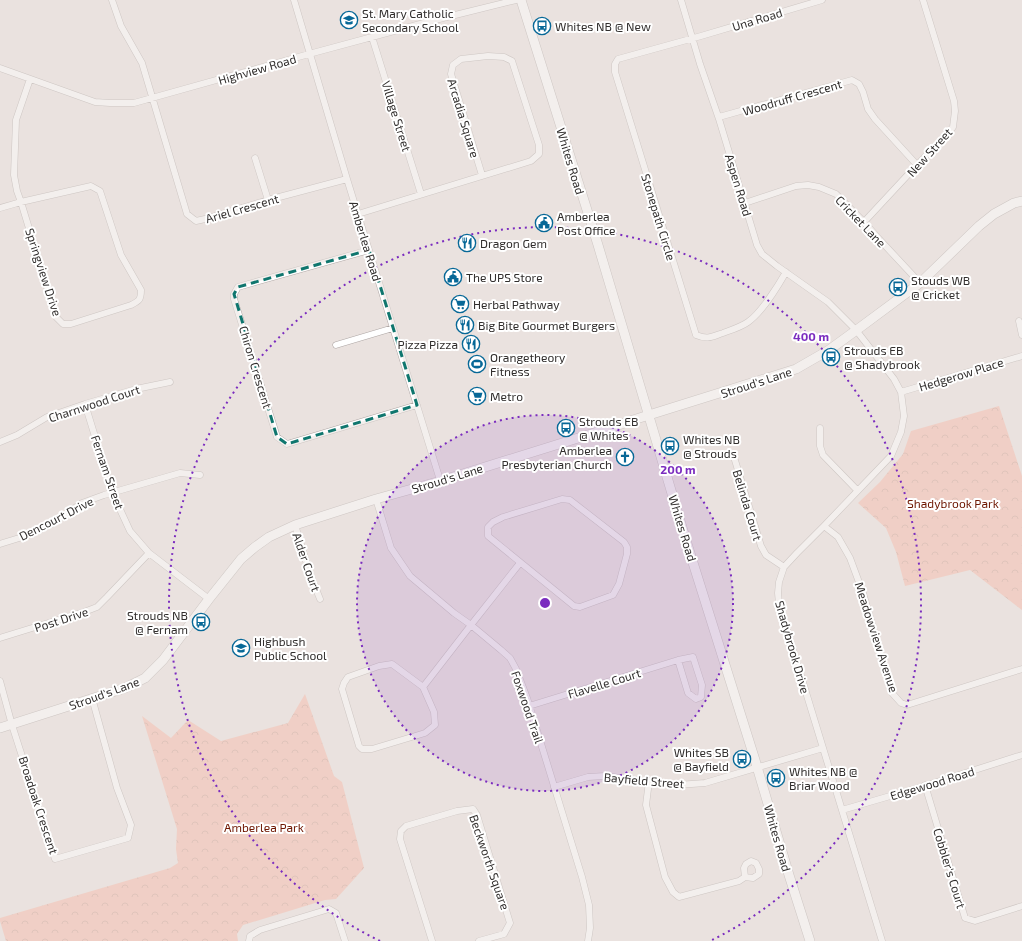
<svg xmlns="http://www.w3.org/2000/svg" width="1022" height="941" font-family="'Exo 2',sans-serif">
<defs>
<pattern id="forest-crowns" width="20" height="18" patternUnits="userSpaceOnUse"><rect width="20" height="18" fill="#f8b9a8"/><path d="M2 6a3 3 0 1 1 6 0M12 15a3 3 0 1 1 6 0" fill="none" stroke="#d59f91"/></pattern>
</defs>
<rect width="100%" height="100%" fill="#eae2df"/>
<path fill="url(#forest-crowns)" d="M999,406L1022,476V610L970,570L905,586L896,552L886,528L858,503L880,482L903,454L911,431Z
M305,694L334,776L342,782L364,868L336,899L325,900L243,925L237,934L238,941H6L0,921V918L170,868L178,863L176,849L177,829L142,716L171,738L188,720L221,741L288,723Z"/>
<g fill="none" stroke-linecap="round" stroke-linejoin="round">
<defs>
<path id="street" d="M112,0L121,26L142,63L187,214L196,221L205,219L268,200L347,179
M294,0L347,179L440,480
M681,0L700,64L719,119L757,245L762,254L777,266L828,302L856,330L894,379L901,392L904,416L901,432L891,456L824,526L797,553L784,567L779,582L778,593L779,604L882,941
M372,37L421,194
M0,68L95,102L110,103H134L309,54L435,20L516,0
M719,117L852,80L859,84L863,92L868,109L875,119L917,165
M255,158L268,200
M745,203L796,186L808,185L819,187L836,194L864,222L879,239L920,283
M0,208L21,202L91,186L100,191L121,255L141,290C141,300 139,301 131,305L71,324H63L56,317L21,202L17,191L14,175L16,120L30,79
M358,214L531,161L539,154V145L512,61L504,57L488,56L461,59L453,65L451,74L482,175
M864,222L917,165L943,139L953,127L955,111L954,101L923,0
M369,250L238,287L234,294V299L277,437L287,444L417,405
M786,272C778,286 761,313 748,322C741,327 731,330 723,333C711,337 708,340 696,335L615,72V64L618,59L701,36L822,0
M1019,321L1022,335
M336,345L393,328
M901,392L1022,356
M85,404L112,492L130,531L149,553L209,599
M820,428V446L823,455L857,490
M0,442L17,435L47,417L85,404L136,389L170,382
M734,457L761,546L766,555L784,567
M376,499L391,548L410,576L454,613L471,625L501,650L510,658L516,669L527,698L582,877L589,905L590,928L588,941
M562,499L570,500L624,542L627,547V554L619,584L613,595L580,607L574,606L488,536V527L493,522L503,517Z
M295,525L310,574L320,599
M824,526L838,537L850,558L863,593L892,693L901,703L907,705L1022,669
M0,544L29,535L53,523L82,503L104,495L180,473L200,475
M0,638L84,612L97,607L107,597L149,553
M392,664L423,687L434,712L435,725L425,733L372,749H362L359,746L342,689L344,683L348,677L379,666Z
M0,681L12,725L55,859L128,838L131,825L117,788L92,698
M423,687L471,625L520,563
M529,706L678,660L693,657L702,685L701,697L696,699L688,693L678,660
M649,781L646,805L665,877L673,892L679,897L739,881L745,877L753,878L759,874V869L756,863L751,861L746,864L744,868L745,877
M925,785L965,918L975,921L1022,906
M554,787L588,777L605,776L678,785L705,783L823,748
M842,810L921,787L1022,755
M249,941L250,936L260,930L329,909L336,913L345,941
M432,941L400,839L401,831L406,826L457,811L473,809L477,815L510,923L504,934L479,941"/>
<path id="secondary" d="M521,0L598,245L684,534L755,760L789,875L810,941
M0,728L125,688L145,678L163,660L209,599L241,559L255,547L269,537L295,525L376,499L437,482L607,429L633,420L796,369L829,350L862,326L920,283L979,226L994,214L1014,203L1022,201"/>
</defs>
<use href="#street" stroke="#aea6a4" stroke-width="7"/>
<use href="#secondary" stroke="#aea6a4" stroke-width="10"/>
<use href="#street" stroke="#fff" stroke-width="6"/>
<use href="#secondary" stroke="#fff" stroke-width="9"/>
</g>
<path d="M0 0H1022V941H0ZM369,250L417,405L287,444L277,437L234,294L238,287Z" fill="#eae2df" fill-opacity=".55" fill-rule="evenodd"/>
<path fill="none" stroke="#0f766e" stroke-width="3" stroke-dasharray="8 5" stroke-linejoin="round" d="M369,250L417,405L287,444L277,437L234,294L238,287Z"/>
<circle cx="545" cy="603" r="188" fill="#7b2cbf" fill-opacity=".12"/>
<g fill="none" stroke="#7b2cbf" stroke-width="2" stroke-dasharray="2 4">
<circle cx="545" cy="603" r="188"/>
<path d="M380 941A376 376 0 1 1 710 941"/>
</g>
<defs>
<symbol id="school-ring" viewBox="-11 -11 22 22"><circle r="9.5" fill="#fff" stroke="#076897" stroke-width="1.5"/><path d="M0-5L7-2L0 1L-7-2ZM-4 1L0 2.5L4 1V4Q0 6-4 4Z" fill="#076897"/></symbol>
<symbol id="bus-ring" viewBox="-11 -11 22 22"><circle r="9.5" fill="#fff" stroke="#076897" stroke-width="1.5"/><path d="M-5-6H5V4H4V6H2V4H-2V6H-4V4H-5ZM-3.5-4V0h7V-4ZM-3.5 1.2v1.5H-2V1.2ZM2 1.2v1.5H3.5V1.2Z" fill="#076897"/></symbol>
<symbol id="civic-ring" viewBox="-11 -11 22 22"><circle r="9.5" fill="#fff" stroke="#076897" stroke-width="1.5"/><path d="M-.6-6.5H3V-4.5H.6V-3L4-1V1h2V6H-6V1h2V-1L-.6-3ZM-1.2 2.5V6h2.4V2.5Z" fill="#076897"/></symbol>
<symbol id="restaurant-ring" viewBox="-11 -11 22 22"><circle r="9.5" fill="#fff" stroke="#076897" stroke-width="1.5"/><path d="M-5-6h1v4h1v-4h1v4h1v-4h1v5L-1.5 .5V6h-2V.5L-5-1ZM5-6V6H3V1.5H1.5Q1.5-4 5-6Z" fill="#076897"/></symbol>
<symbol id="supermarket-ring" viewBox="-11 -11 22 22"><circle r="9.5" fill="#fff" stroke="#076897" stroke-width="1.5"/><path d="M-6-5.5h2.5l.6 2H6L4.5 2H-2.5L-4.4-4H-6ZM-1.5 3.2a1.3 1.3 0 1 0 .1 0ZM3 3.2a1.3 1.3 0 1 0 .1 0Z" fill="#076897"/></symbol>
<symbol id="stadium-ring" viewBox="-11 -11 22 22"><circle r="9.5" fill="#fff" stroke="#076897" stroke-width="1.5"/><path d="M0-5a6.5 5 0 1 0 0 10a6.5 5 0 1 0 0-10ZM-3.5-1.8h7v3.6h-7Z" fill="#076897"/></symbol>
<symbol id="church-ring" viewBox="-11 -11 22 22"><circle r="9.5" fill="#fff" stroke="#076897" stroke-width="1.5"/><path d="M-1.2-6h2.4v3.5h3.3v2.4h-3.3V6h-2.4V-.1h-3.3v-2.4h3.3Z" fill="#076897"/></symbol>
</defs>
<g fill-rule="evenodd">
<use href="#school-ring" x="339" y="10" width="20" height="20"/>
<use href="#bus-ring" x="532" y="16" width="20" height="20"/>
<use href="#civic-ring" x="534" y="213" width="20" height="20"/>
<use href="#restaurant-ring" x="457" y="233" width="20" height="20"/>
<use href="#civic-ring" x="443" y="267" width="20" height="20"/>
<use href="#bus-ring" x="888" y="277" width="20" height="20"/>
<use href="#supermarket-ring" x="450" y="294" width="20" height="20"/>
<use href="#restaurant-ring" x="455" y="315" width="20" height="20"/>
<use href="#restaurant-ring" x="461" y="334" width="20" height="20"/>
<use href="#bus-ring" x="821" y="347" width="20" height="20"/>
<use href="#stadium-ring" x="467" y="354" width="20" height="20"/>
<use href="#supermarket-ring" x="467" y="386" width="20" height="20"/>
<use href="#bus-ring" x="556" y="418" width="20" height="20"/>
<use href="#bus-ring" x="660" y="436" width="20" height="20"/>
<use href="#church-ring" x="615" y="447" width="20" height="20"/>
<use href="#bus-ring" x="191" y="612" width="20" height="20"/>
<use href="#school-ring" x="231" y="638" width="20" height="20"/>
<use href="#bus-ring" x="732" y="749" width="20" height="20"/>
<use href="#bus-ring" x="766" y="768" width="20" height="20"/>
</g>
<g text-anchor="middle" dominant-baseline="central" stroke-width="4" stroke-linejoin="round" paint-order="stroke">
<g font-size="12" fill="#312e2d" stroke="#fff" text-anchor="start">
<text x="362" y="13">St. Mary Catholic<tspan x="362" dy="14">Secondary School</tspan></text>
<text x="555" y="26">Whites NB @ New</text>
<text x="557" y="216">Amberlea<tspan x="557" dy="14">Post Office</tspan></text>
<text x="480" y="243">Dragon Gem</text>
<text x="466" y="277">The UPS Store</text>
<text x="911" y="280">Stouds WB<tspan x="911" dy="14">@ Cricket</tspan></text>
<text x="473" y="304">Herbal Pathway</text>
<text x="478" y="325">Big Bite Gourmet Burgers</text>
<text x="458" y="344" text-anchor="end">Pizza Pizza</text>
<text x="844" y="350">Strouds EB<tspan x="844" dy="14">@ Shadybrook</tspan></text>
<text x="490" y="357">Orangetheory<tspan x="490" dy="14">Fitness</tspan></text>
<text x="490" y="396">Metro</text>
<text x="579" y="421">Strouds EB<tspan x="579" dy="14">@ Whites</tspan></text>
<text x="683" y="439">Whites NB<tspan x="683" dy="14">@ Strouds</tspan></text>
<text x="612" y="450" text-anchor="end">Amberlea<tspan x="612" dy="14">Presbyterian Church</tspan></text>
<text x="188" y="615" text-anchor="end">Strouds NB<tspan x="188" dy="14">@ Fernam</tspan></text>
<text x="254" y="641">Highbush<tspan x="254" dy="14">Public School</tspan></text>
<text x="729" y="752" text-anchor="end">Whites SB<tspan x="729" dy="14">@ Bayfield</tspan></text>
<text x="789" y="771">Whites NB @<tspan x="789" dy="14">Briar Wood</tspan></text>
</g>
<g font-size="12" fill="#312e2d" stroke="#fff">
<text transform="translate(757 19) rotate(-17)">Una Road</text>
<text transform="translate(257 69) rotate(-16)">Highview Road</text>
<text transform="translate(792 97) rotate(-16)">Woodruff Crescent</text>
<text transform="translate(397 116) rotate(73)">Village Street</text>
<text transform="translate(464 118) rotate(73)">Arcadia Square</text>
<text transform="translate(929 152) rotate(-48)">New Street</text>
<text transform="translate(571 161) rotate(73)">Whites Road</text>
<text transform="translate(739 185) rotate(73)">Aspen Road</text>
<text transform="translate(242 208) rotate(-16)">Ariel Crescent</text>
<text transform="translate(659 217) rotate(73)">Stonepath Circle</text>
<text transform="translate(861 221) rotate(46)">Cricket Lane</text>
<text transform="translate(366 241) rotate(73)">Amberlea Road</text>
<text transform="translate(44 272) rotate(72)">Springview Drive</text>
<text transform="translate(256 367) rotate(73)">Chiron Crescent</text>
<text transform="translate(961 374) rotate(-17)">Hedgerow Place</text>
<text transform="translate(756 382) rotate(-18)">Stroud's Lane</text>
<text transform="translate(94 403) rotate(-18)">Charnwood Court</text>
<text transform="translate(108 472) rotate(71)">Fernam Street</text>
<text transform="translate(447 478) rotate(-17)">Stroud's Lane</text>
<text transform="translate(748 505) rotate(73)">Belinda Court</text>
<text transform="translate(56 518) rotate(-27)">Dencourt Drive</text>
<text transform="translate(683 528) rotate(73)">Whites Road</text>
<text transform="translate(307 562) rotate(71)">Alder Court</text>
<text transform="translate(61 619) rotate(-18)">Post Drive</text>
<text transform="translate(877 637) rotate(72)">Meadowview Avenue</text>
<text transform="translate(793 647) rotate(74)">Shadybrook Drive</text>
<text transform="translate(604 683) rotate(-17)">Flavelle Court</text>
<text transform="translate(104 693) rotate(-20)">Stroud's Lane</text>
<text transform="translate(528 707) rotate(71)">Foxwood Trail</text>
<text transform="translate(644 780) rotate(5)">Bayfield Street</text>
<text transform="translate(932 783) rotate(-17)">Edgewood Road</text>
<text transform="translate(39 805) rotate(72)">Broadoak Crescent</text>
<text transform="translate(778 838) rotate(74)">Whites Road</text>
<text transform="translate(490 862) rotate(71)">Beckworth Square</text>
<text transform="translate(950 868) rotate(73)">Cobbler's Court</text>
</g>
<g font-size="12" fill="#6e1600" stroke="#fff">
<text x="953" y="503">Shadybrook Park</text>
<text x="264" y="827">Amberlea Park</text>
</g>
</g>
<circle cx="545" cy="603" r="6" fill="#7b2cbf" stroke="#fff" stroke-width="2"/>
<g font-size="12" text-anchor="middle" font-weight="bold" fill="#7b2cbf" stroke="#fff" stroke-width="4" stroke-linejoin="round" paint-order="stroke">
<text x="811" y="341">400 m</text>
<text x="678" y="474">200 m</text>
</g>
</svg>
